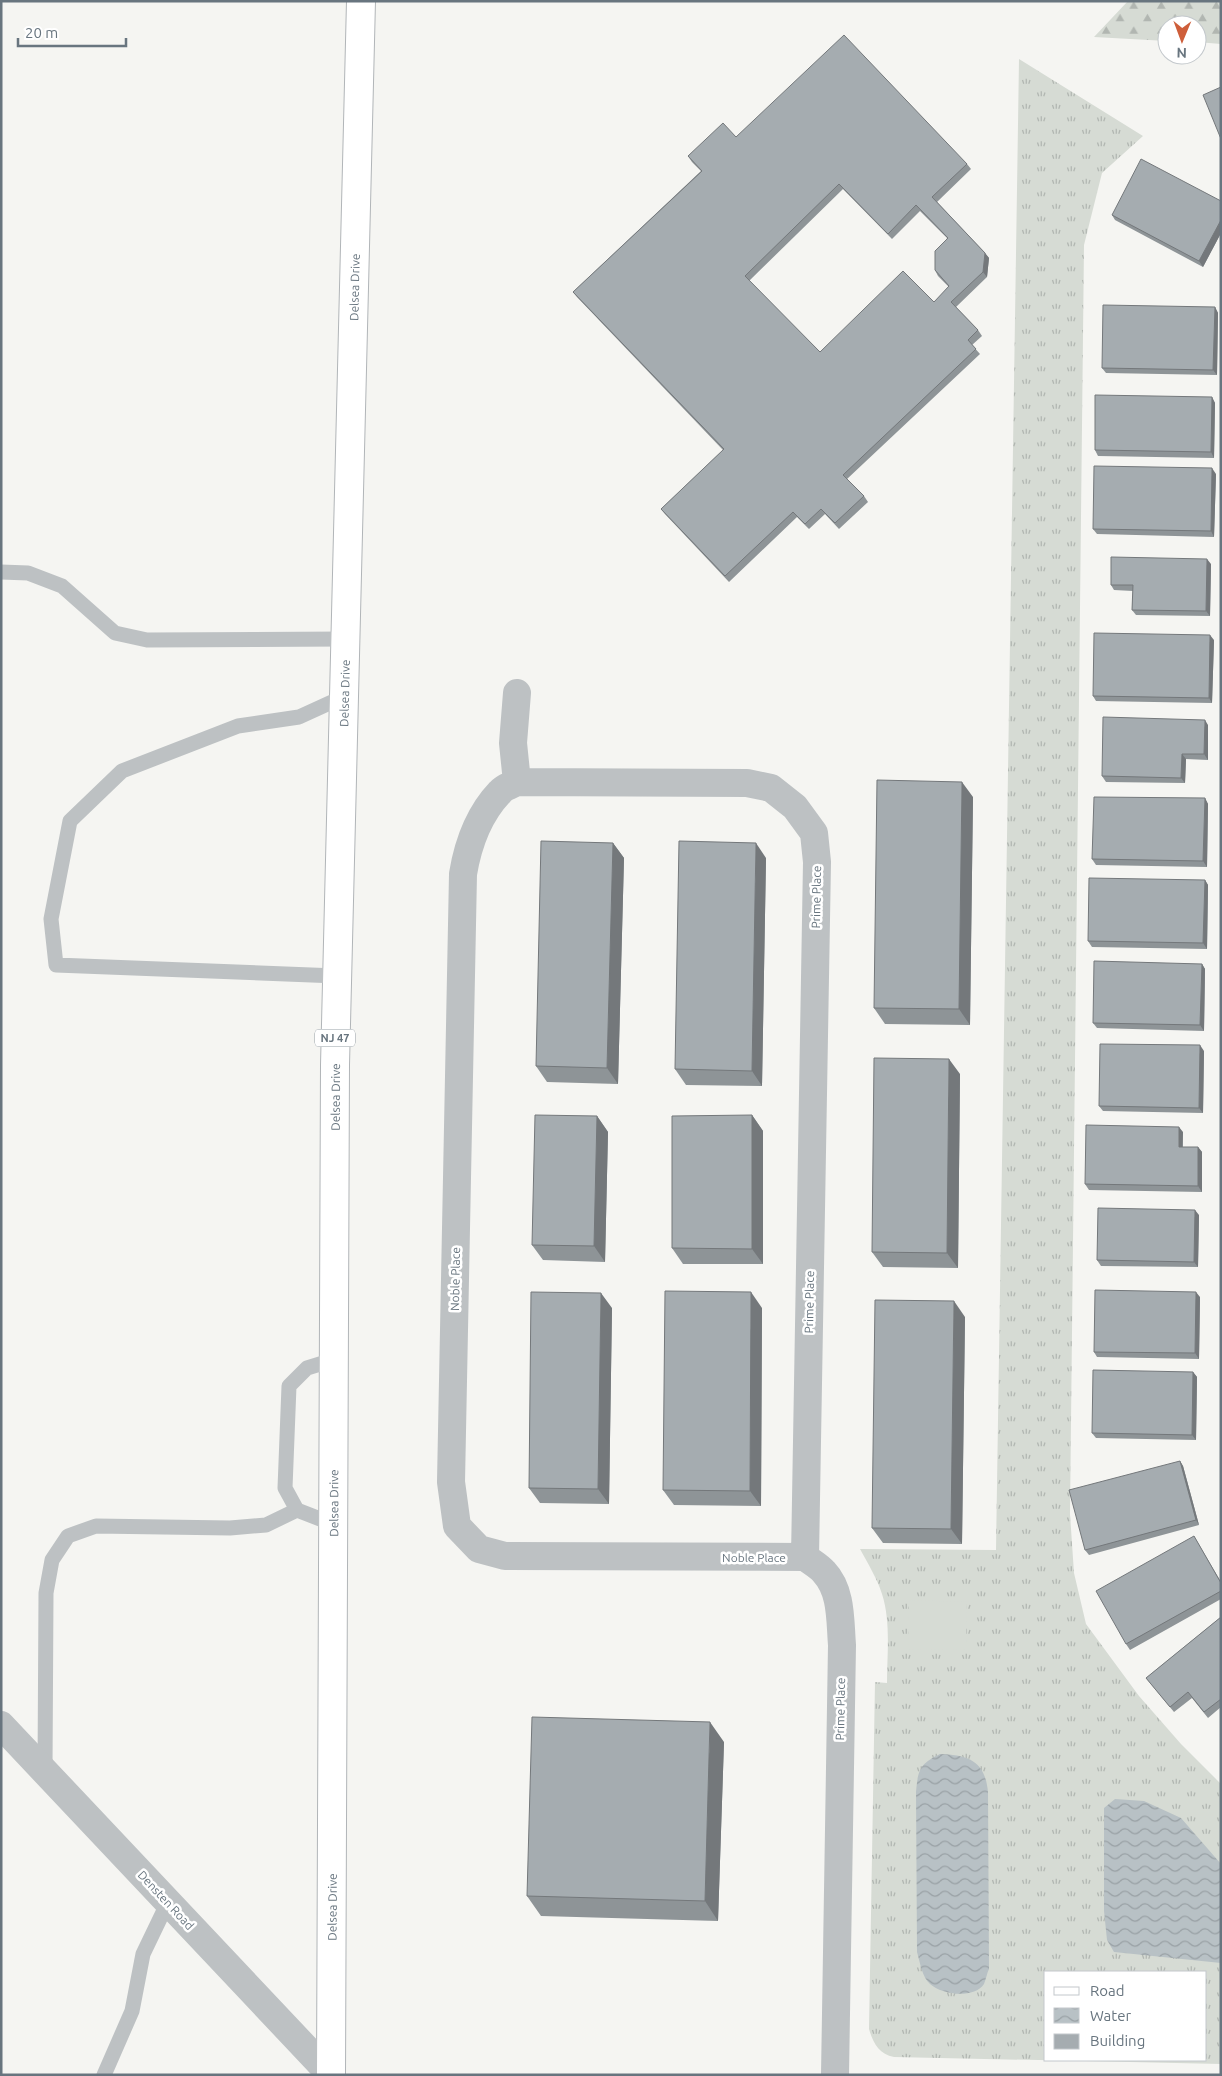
<svg xmlns="http://www.w3.org/2000/svg" width="1222" height="2076" font-family="Ubuntu,sans-serif">
<defs>
<pattern id="grass-tufts" width="24" height="20" patternUnits="userSpaceOnUse" patternTransform="scale(1.25)"><rect width="24" height="20" fill="#d6dbd4"/><path d="M3 7l-1-3M5 7V3M7 7l1-3M15 17l-1-3M17 17v-4M19 17l1-3" fill="none" stroke="#b1b6b1"/></pattern>
<pattern id="forest-firs" width="22" height="20" patternUnits="userSpaceOnUse" patternTransform="scale(1.25)"><rect width="22" height="20" fill="#d6dbd4"/><path d="M5 1l3.5 6h-7zM16 11l3.5 6h-7z" fill="#b1b6b1"/></pattern>
<pattern id="water-waves" width="16" height="10" patternUnits="userSpaceOnUse" patternTransform="scale(1.25)"><rect width="16" height="10" fill="#b8c1c5"/><path d="M0 5q4-4 8 0t8 0" fill="none" stroke="#99a1a5"/></pattern>
</defs>
<rect width="100%" height="100%" fill="#f5f5f2"/>
<path fill="url(#grass-tufts)" fill-rule="evenodd" d="M1019,59L1143,136L1102,173L1084,245L1070,1514L1074,1573L1086,1624L1139,1696L1181,1744L1221,1784V2064L894,2057C879,2054 873,2043 869,2029L875,1682L887,1683C887,1654 891,1622 882,1594C877,1578 868,1564 860,1549L996,1550ZM1046,1972H1206V2060H1046Z"/>
<path fill="url(#forest-firs)" d="M1128,1H1221V44L1197,42V25H1167V41L1094,37Z"/>
<path fill="#d6dbd4" d="M909,1600L967,1602L966,1650L908,1649Z"/>
<path fill="url(#water-waves)" d="M940,1754C969,1755 985,1761 988,1792L989,1969C987,1973 986,1979 984,1984C974,1999 942,1995 930,1984C922,1977 920,1962 917,1952L916,1792C918,1771 919,1764 940,1754Z
M1115,1799L1144,1801L1181,1818L1221,1864V1963L1114,1952L1107,1940L1104,1911V1808Z"/>
<g fill="none" stroke-linecap="round" stroke-linejoin="round">
<defs>
<g id="primary">
<path id="s1" d="M331,2075L335,1065L361,1"/>
</g>
</defs>
<use href="#primary" stroke="#b1b5b8" stroke-width="30"/>
<path stroke="#bdc1c3" stroke-width="15" d="M1,572L28,573L62,586L115,633L147,640L346,639
M337,976L56,965L51,919L70,821L122,771L238,726L299,717L345,696
M333,1524L297,1510L285,1488L289,1386L307,1368L333,1360
M45,1770L46,1593L52,1560L68,1536L96,1526L230,1528L266,1525L297,1510
M104,2075L132,2011L143,1954L168,1902"/>
<path stroke="#bdc1c3" stroke-width="28" d="M517,693L513,743L517,782C512,785 504,787 500,792C479,814 468,844 463,874L451,1482L457,1526L479,1549L505,1556L805,1557
M517,782L747,783L771,788L795,807L814,833L817,862L805,1557C811,1562 819,1566 824,1572C842,1591 840,1621 842,1645L835,2075
M1,1725L331,2075"/>
<use href="#primary" stroke="#fff" stroke-width="28"/>
</g>
<path fill="#8e9497" fill-rule="evenodd" d="M736,137L967,164L971,169L937,202L985,253L989,258L987,277L956,307L978,330L982,336L972,345L980,354L847,479L864,496L868,502L839,529L825,514L809,529L797,517L729,582L665,514L661,509L723,450L577,297L573,292L701,171L692,162L688,156ZM843,189L892,239L920,211L947,238L935,270L938,276L949,287L934,302L820,352L749,281Z
M1221,201V233L1203,267L1115,220L1112,215Z
M1215,307L1218,313L1217,375L1106,373L1102,368Z
M1212,397L1215,403L1214,458L1098,456L1095,450Z
M1216,474L1214,537L1097,534L1093,529Z
M1211,564L1210,616L1136,615L1132,610L1133,591L1114,590L1111,585Z
M1214,640L1212,703L1096,701L1093,696Z
M1208,725V760L1186,759L1185,783L1106,782L1102,776Z
M973,797L970,1025L885,1024L874,1008Z
M1205,798L1208,804L1207,867L1096,865L1092,859Z
M613,843L624,858L618,1084L547,1082L536,1066Z
M766,858L762,1086L686,1085L675,1069Z
M1205,880L1208,885L1207,949L1092,947L1088,941Z
M1202,964L1205,969L1204,1031L1097,1028L1093,1023Z
M1204,1051L1203,1113L1103,1111L1099,1106Z
M960,1074L958,1268L883,1267L872,1252Z
M752,1115L763,1131V1264H683L672,1248Z
M597,1116L608,1132L605,1262L543,1260L532,1245Z
M1183,1132V1147H1198L1202,1152V1192L1089,1190L1085,1184Z
M1199,1215L1198,1267L1101,1266L1097,1260Z
M1200,1297L1199,1359L1097,1357L1094,1352Z
M612,1308L609,1504L540,1503L529,1488Z
M762,1308L761,1506L674,1505L663,1490Z
M965,1317L962,1544L883,1543L872,1528Z
M1193,1372L1197,1377L1196,1440L1096,1438L1092,1433Z
M1180,1461L1183,1466L1199,1525L1089,1555L1085,1550Z
M1194,1536L1221,1582V1599L1130,1650L1126,1644Z
M1221,1617V1707L1208,1718L1192,1698L1174,1712L1146,1678Z
M724,1742L718,1921L541,1916L527,1896Z"/>
<path fill="#74787b" d="M1221,220V233L1203,267L1199,261Z
M985,253L989,258L987,277L983,272Z
M1215,307L1218,313L1217,375L1213,370Z
M1212,397L1215,403L1214,458L1211,452Z
M1212,468L1216,474L1214,537L1211,531Z
M1207,559L1211,564L1210,616L1206,611Z
M1210,635L1214,640L1212,703L1209,698Z
M1205,720L1208,725V760L1204,754Z
M1182,754L1186,759L1185,783L1181,778Z
M962,782L973,797L970,1025L959,1009Z
M1205,798L1208,804L1207,867L1203,861Z
M613,843L624,858L618,1084L607,1068Z
M756,843L766,858L762,1086L752,1071Z
M1205,880L1208,885L1207,949L1203,943Z
M1202,964L1205,969L1204,1031L1200,1025Z
M1200,1045L1204,1051L1203,1113L1199,1108Z
M949,1059L960,1074L958,1268L947,1253Z
M752,1115L763,1131V1264L752,1249Z
M597,1116L608,1132L605,1262L594,1246Z
M1179,1127L1183,1132L1182,1152L1179,1147Z
M1198,1147L1202,1152V1192L1198,1186Z
M1195,1210L1199,1215L1198,1267L1194,1262Z
M751,1292L762,1308L761,1506L750,1491Z
M1196,1292L1200,1297L1199,1359L1195,1353Z
M601,1293L612,1308L609,1504L598,1489Z
M954,1301L965,1317L962,1544L951,1529Z
M1193,1372L1197,1377L1196,1440L1192,1435Z
M1180,1461L1183,1466L1199,1525L1196,1520Z
M710,1722L724,1742L718,1921L705,1901Z"/>
<path fill="#a5acb0" stroke="#74787b" fill-rule="evenodd" d="M844,35L967,164L932,197L985,253L983,272L951,302L978,330L968,340L976,349L843,475L864,496L835,523L821,509L805,524L793,512L725,576L661,509L724,449L573,292L702,171L688,156L723,123L736,137ZM839,184L888,234L916,205L948,238L935,251V270L949,286L934,302L903,271L820,352L745,276Z
M1221,87V139L1203,95Z
M1141,159L1221,201V220L1199,261L1112,215Z
M1103,305L1215,307L1213,370L1102,368Z
M1095,395L1212,397L1211,452L1095,450Z
M1094,466L1212,468L1211,531L1093,529Z
M1111,557L1207,559L1206,611L1132,610L1133,585H1111Z
M1094,633L1210,635L1209,698L1093,696Z
M1103,717L1205,720L1204,754H1182L1181,778L1102,776Z
M877,780L962,782L959,1009L874,1008Z
M1094,797L1205,798L1203,861L1092,859Z
M541,841L613,843L607,1068L536,1066Z
M679,841L756,843L752,1071L675,1069Z
M1089,878L1205,880L1203,943L1088,941Z
M1094,961L1202,964L1200,1025L1093,1023Z
M1100,1044L1200,1045L1199,1108L1099,1106Z
M874,1058L949,1059L947,1253L872,1252Z
M535,1115L597,1116L594,1246L532,1245Z
M752,1115V1249L672,1248V1116Z
M1086,1125L1179,1127V1147H1198V1186L1085,1184Z
M1098,1208L1195,1210L1194,1262L1097,1260Z
M1095,1290L1196,1292L1195,1353L1094,1352Z
M665,1291L751,1292L750,1491L663,1490Z
M531,1292L601,1293L598,1489L529,1488Z
M875,1300L954,1301L951,1529L872,1528Z
M1093,1370L1193,1372L1192,1435L1092,1433Z
M1180,1461L1196,1520L1085,1550L1069,1490Z
M1194,1536L1221,1583V1591L1126,1644L1096,1591Z
M1221,1617V1699L1204,1712L1188,1692L1170,1707L1146,1678Z
M532,1717L710,1722L705,1901L527,1896Z"/>
<g text-anchor="middle" dominant-baseline="central" stroke-width="5" stroke-linejoin="round" paint-order="stroke">
<rect fill="#fff" stroke="#959ea5" stroke-width="1" x="315" y="1029.5" width="40" height="17" rx="4"/>
<g font-size="11" font-weight="bold" fill="#68757f">
<text x="335" y="1038">NJ 47</text>
</g>
<g font-size="12" fill="#68757f" stroke="#fff">
<text stroke="none"><textPath href="#s1" startOffset="1788">Delsea Drive</textPath></text>
<text stroke="none"><textPath href="#s1" startOffset="1382">Delsea Drive</textPath></text>
<text transform="translate(816 897) rotate(-89)">Prime Place</text>
<text stroke="none"><textPath href="#s1" startOffset="978">Delsea Drive</textPath></text>
<text transform="translate(455 1279) rotate(-89)">Noble Place</text>
<text transform="translate(809 1302) rotate(-89)">Prime Place</text>
<text stroke="none"><textPath href="#s1" startOffset="572">Delsea Drive</textPath></text>
<text x="754" y="1557">Noble Place</text>
<text transform="translate(840 1709) rotate(-89)">Prime Place</text>
<text transform="translate(166 1900) rotate(47)">Densten Road</text>
<text stroke="none"><textPath href="#s1" startOffset="168">Delsea Drive</textPath></text>
</g>
</g>
<rect width="1222" height="2076" fill="none" stroke="#68757f" stroke-width="5"/>
<rect x="1044" y="1971" width="162" height="90" fill="#ffffff" stroke="#c3c8cc"/>
<rect x="1054" y="1987" width="25" height="8" fill="#ffffff" stroke="#c3c8cc"/>
<text x="1090" y="1996" font-size="15" fill="#68757f">Road</text>
<rect x="1054" y="2008" width="25" height="15" fill="url(#water-waves)" stroke="#c3c8cc"/>
<text x="1090" y="2021" font-size="15" fill="#68757f">Water</text>
<rect x="1054" y="2034" width="25" height="15" fill="#a5acb0" stroke="#c3c8cc"/>
<text x="1090" y="2046" font-size="15" fill="#68757f">Building</text>
<g transform="translate(1182 40) rotate(181)"><circle r="24" fill="#ffffff" stroke="#c3c8cc"/>
<path d="M0-4L9 19L0 12L-9 19Z" fill="#ce5e3a"/>
<text y="-8" font-size="14" font-weight="bold" text-anchor="middle" fill="#68757f">N</text>
</g>
<path d="M18 38v8h108v-8" fill="none" stroke="#68757f" stroke-width="2.5"/>
<text x="25" y="38" font-size="15" fill="#68757f" stroke="#ffffff" stroke-width="4" paint-order="stroke">20 m</text>
</svg>
